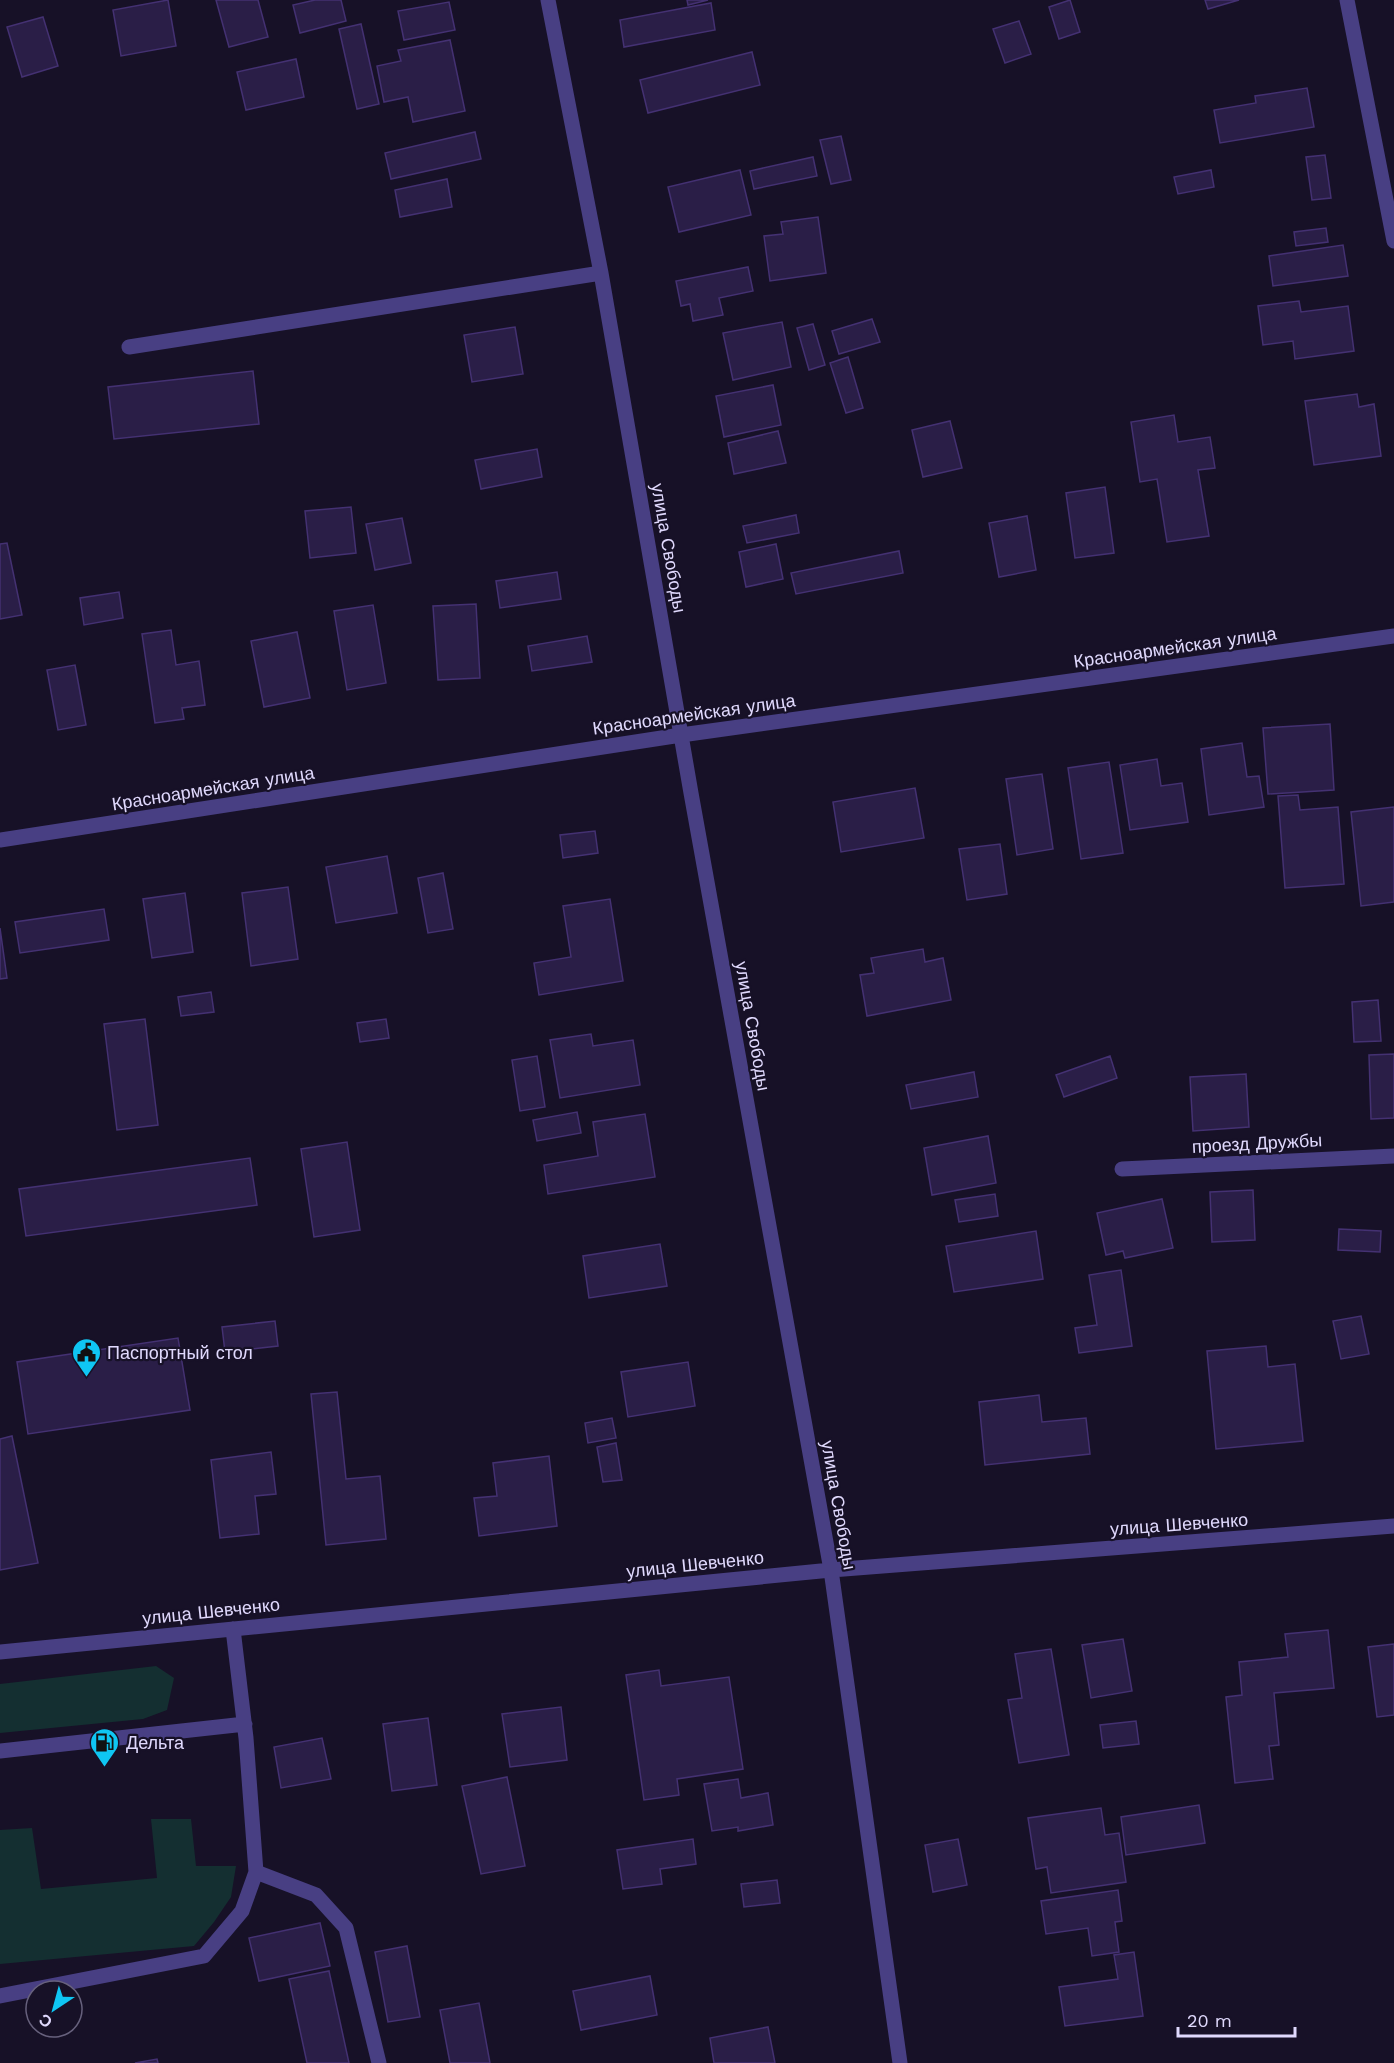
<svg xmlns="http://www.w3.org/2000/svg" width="1394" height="2063" font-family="'Work Sans',sans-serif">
<rect width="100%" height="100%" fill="#171127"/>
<path fill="#142f31" d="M156,1666L174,1678L167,1710L143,1719L0,1733V1684Z
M151,1819H191L196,1866H236L231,1897L214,1922L194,1946L0,1964V1830L32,1828L41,1889L157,1878Z"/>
<path fill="#2a1e47" stroke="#443172" stroke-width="1.5" d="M168,0L176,46L121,56L113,10Z
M216,0H258L268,37L229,47Z
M315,0H341L346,21L300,33L293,5Z
M687,0H708L688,5Z
M1070,0L1080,32L1059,39L1049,7Z
M1205,0H1239L1208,9Z
M449,2L455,30L404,40L398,11Z
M711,3L715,30L624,47L620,20Z
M43,17L58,66L22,77L7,27Z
M1019,21L1031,54L1005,63L993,29Z
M361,24L379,104L357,109L339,29Z
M450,40L465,111L413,122L408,97L384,102L377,66L401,61L398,50Z
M752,52L760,85L648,113L640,80Z
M296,59L304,97L246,110L237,72Z
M1307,88L1314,127L1220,143L1214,110L1256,103L1255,96Z
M475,132L481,159L391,179L385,153Z
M841,136L851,180L831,184L820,140Z
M1325,155L1331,198L1312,200L1306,157Z
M813,157L817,176L754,189L750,171Z
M740,170L751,215L679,232L668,187Z
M1211,170L1214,187L1178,194L1174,177Z
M447,179L452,207L400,217L395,190Z
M818,217L826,273L770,281L764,236L783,234L781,222Z
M1326,228L1328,242L1296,246L1294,232Z
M1343,245L1348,276L1273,286L1269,256Z
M748,267L753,291L719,298L723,315L693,321L690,304L681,306L676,281Z
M1299,301L1301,312L1348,306L1354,351L1295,359L1293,341L1263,345L1258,306Z
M872,319L880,342L839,354L832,331Z
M782,322L791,367L733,380L723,333Z
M813,324L825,365L809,370L797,328Z
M515,327L523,374L472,382L464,335Z
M848,357L863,408L846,413L830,363Z
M253,371L259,424L114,439L108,387Z
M773,385L781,425L724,437L716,396Z
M1357,394L1359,407L1374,404L1381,456L1314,465L1305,401Z
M1174,415L1178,442L1210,437L1215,468L1198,470L1209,536L1167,542L1157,479L1140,482L1131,422Z
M950,421L962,468L923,477L912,430Z
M778,431L786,463L734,474L728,443Z
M537,449L542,477L481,489L475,460Z
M1105,487L1114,553L1075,558L1066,493Z
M351,507L356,553L310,558L305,511Z
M796,515L799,533L747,543L743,526Z
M1027,516L1036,570L999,577L989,523Z
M402,518L411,563L375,570L366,524Z
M7,543L22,615L0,619V544Z
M776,544L783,579L746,587L739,552Z
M899,551L903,573L796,594L791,573Z
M557,572L561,599L500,608L496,581Z
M119,592L123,618L84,625L80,598Z
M476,604L480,678L438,680L433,606Z
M373,605L386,683L347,690L334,611Z
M171,630L176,665L199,661L205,705L182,708L184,719L155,723L142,634Z
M297,632L310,698L264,707L251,641Z
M587,636L592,662L532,671L528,646Z
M75,665L86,725L58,730L47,670Z
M1330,724L1334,790L1268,794L1263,728Z
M1242,743L1247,777L1259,776L1264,807L1209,815L1201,749Z
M1157,759L1161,786L1182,783L1188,822L1130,830L1120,765Z
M1109,762L1123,853L1081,859L1068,768Z
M1042,774L1053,849L1017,855L1006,779Z
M915,788L924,838L841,852L833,802Z
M1298,795L1300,810L1338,807L1344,884L1285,888L1278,796Z
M1394,807V902L1361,906L1351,812Z
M595,831L598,853L563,858L560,835Z
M1000,844L1007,894L967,900L959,849Z
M387,856L397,913L336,923L326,867Z
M443,873L453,929L428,933L418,878Z
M288,887L298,959L251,966L242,893Z
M185,893L193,952L152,958L143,899Z
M610,899L623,981L539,995L534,963L571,957L563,906Z
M104,909L109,940L20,953L15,922Z
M0,928L7,978L0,979Z
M923,949L925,962L943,958L951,1000L867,1016L860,975L874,973L871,958Z
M211,992L214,1012L181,1016L178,997Z
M1378,1000L1381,1041L1354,1042L1352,1002Z
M145,1019L158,1125L117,1130L104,1024Z
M386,1019L389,1038L360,1042L357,1023Z
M591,1034L593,1046L633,1040L640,1085L560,1098L550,1040Z
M1394,1054V1118L1371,1119L1369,1055Z
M537,1056L545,1107L520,1111L512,1060Z
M1110,1056L1117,1078L1064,1097L1056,1075Z
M974,1072L978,1097L911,1109L906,1085Z
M1246,1074L1249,1127L1193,1131L1190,1077Z
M577,1112L581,1133L537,1141L533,1120Z
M645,1114L655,1177L548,1194L544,1165L598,1156L593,1122Z
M988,1136L996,1183L932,1195L924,1148Z
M347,1142L360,1230L314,1237L301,1149Z
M250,1158L257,1205L26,1236L19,1189Z
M1253,1190L1255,1240L1212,1242L1210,1192Z
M995,1194L998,1216L959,1222L955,1200Z
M1162,1199L1173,1248L1125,1258L1123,1251L1106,1255L1097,1213Z
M1339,1229L1381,1231L1380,1252L1338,1250Z
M1036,1231L1043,1279L954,1292L946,1246Z
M660,1244L667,1286L589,1298L583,1256Z
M1121,1270L1132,1346L1079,1353L1075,1328L1097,1325L1089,1275Z
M1361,1316L1369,1354L1341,1359L1333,1321Z
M275,1321L278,1346L225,1352L222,1327Z
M178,1338L190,1410L28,1434L17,1362Z
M1266,1346L1268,1367L1295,1364L1303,1441L1216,1449L1207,1351Z
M688,1362L695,1406L628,1417L621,1372Z
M337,1392L346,1479L380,1476L386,1539L326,1545L311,1394Z
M1039,1395L1042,1422L1086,1418L1090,1454L985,1465L979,1402Z
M612,1418L616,1438L588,1443L585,1423Z
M12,1436L38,1563L0,1570V1439Z
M616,1443L622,1480L603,1482L597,1447Z
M271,1452L276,1494L255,1496L259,1534L220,1538L211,1460Z
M549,1456L557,1526L479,1536L474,1498L497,1496L493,1463Z
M1328,1630L1334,1688L1274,1693L1279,1745L1269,1746L1273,1779L1235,1783L1226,1697L1242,1695L1239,1662L1288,1657L1285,1634Z
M1123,1639L1132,1691L1091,1698L1082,1645Z
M1394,1644V1715L1377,1717L1368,1647Z
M1051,1649L1069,1755L1019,1763L1008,1700L1022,1698L1015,1654Z
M659,1670L661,1686L729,1677L743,1769L677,1779L679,1795L644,1800L626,1675Z
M561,1707L567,1760L510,1767L502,1714Z
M428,1718L437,1785L392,1791L383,1724Z
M1136,1721L1139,1744L1103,1748L1100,1725Z
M322,1738L331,1779L281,1788L274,1747Z
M507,1777L525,1866L481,1874L462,1786Z
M738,1779L741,1798L768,1793L773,1825L738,1831V1827L712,1831L704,1784Z
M1199,1805L1205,1843L1126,1855L1121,1817Z
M1101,1808L1105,1835L1119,1833L1126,1882L1051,1893L1047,1867L1036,1869L1028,1818Z
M693,1839L696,1864L660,1869L662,1884L623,1889L617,1850Z
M958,1839L967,1885L933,1892L925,1845Z
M777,1880L780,1903L744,1907L741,1884Z
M1118,1890L1122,1921L1115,1922L1119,1952L1092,1956L1088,1928L1046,1934L1041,1901Z
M320,1923L330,1966L259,1981L249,1938Z
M407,1946L420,2017L388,2022L375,1952Z
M1134,1952L1143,2016L1065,2026L1059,1987L1118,1979L1114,1955Z
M329,1971L349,2063H307L289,1979Z
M650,1976L657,2015L581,2030L573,1991Z
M479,2003L490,2063H450L440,2010Z
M768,2027L775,2063H714L710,2038Z
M157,2059L158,2063H135Z"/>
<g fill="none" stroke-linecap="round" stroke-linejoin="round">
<path stroke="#483f83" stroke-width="15" d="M548,0L601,273L691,793L831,1570L900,2063
M1347,0L1394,241
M129,347L601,273
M0,840L681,735L1394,636
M1122,1169L1394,1156
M0,1652L831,1570L1394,1526
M0,1751L245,1724
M256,1872L316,1895L346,1928L379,2063
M0,1996L204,1956L242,1911L256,1872L246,1738L233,1629"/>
</g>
<defs>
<symbol id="civic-pin" viewBox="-11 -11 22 30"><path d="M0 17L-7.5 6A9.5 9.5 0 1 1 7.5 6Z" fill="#0fc6f3" stroke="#171127"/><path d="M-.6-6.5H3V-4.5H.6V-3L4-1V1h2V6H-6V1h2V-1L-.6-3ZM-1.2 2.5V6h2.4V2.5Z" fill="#111"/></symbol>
<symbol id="fuel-pin" viewBox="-11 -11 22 30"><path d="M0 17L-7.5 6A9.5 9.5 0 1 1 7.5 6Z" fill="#0fc6f3" stroke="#171127"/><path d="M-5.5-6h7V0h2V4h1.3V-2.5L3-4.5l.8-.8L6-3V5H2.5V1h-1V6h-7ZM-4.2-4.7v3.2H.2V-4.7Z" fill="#111"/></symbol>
</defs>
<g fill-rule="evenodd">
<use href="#civic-pin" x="70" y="1336" width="33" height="45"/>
<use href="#fuel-pin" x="88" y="1726" width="33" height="45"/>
</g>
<g text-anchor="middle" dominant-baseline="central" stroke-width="4.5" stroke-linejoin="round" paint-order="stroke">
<g font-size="18" fill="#e0d9fd" stroke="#171127">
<text transform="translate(669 548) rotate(80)">улица Свободы</text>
<text transform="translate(1175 647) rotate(-8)">Красноармейская улица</text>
<text transform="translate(694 714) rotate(-8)">Красноармейская улица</text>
<text transform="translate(213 788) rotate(-9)">Красноармейская улица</text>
<text transform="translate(753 1026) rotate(80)">улица Свободы</text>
<text transform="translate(1257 1143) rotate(-3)">проезд Дружбы</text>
<text transform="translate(839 1505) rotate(80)">улица Свободы</text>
<text transform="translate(1179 1524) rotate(-4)">улица Шевченко</text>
<text transform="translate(695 1564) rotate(-6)">улица Шевченко</text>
<text transform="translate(211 1611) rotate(-6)">улица Шевченко</text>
</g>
<g font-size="18" fill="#e0d9fd" stroke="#171127" text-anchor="start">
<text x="107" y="1352">Паспортный стол</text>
<text x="126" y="1742">Дельта</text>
</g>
</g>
<g transform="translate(54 2009) rotate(216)"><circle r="28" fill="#171127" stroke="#67617d" stroke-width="1.5"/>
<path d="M0-4.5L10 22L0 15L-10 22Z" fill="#0fc6f3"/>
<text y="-9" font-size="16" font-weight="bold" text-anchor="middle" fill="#e0d9fd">С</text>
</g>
<path d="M1178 2027v9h117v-9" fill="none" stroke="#e0d9fd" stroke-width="3"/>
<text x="1187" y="2027" font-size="18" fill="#e0d9fd" stroke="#171127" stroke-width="4.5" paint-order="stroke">20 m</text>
</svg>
